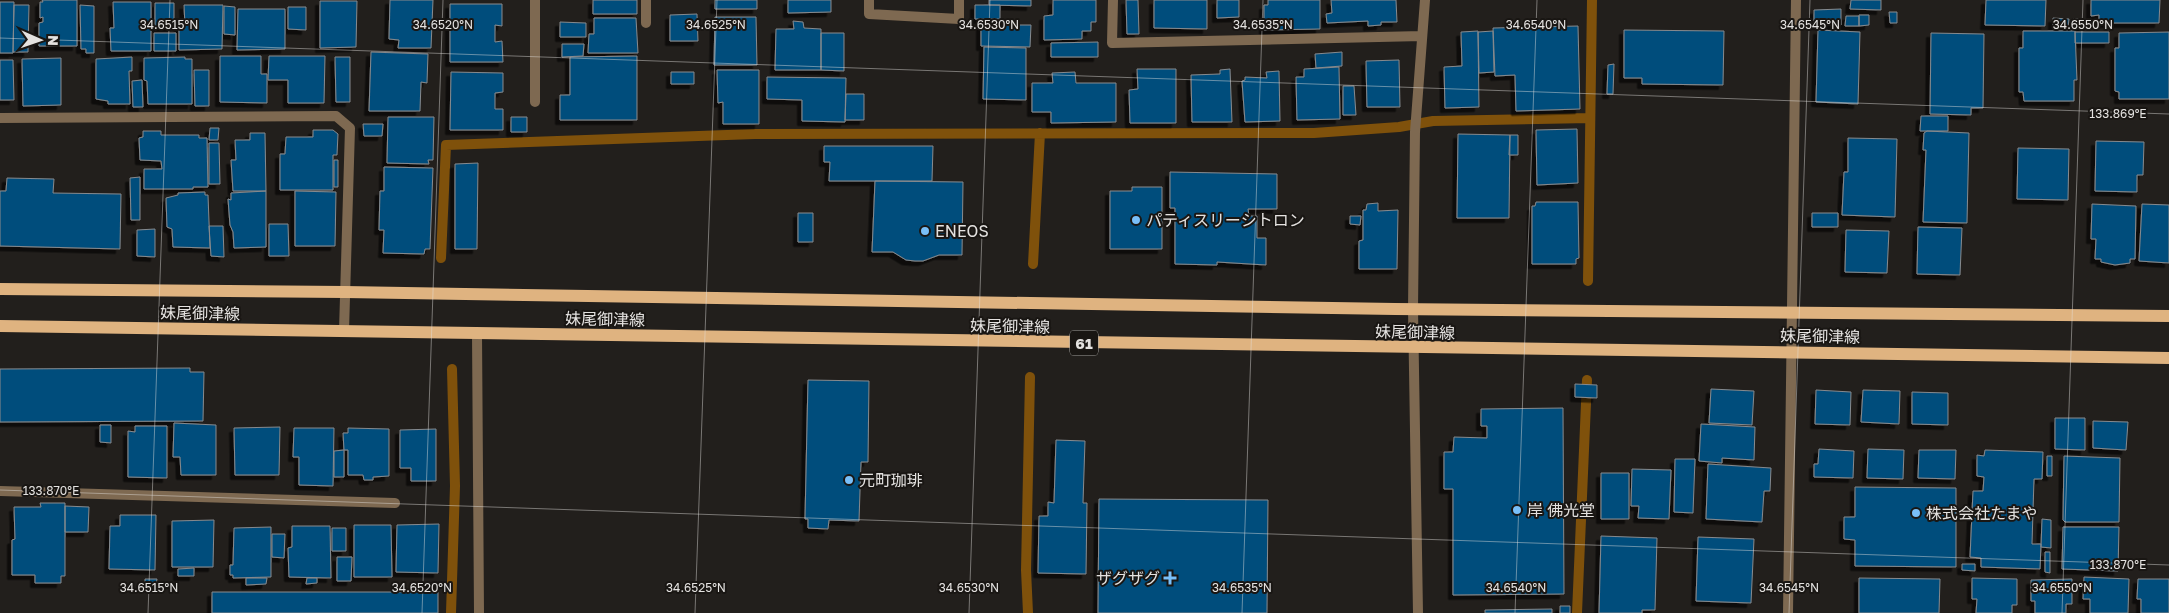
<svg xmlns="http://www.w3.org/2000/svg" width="2169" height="613" font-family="'Golos Text','Noto Sans JP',sans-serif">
<defs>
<filter id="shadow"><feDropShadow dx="-4.5" dy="4.5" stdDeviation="0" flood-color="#0009"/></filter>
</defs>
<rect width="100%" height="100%" fill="#221f1c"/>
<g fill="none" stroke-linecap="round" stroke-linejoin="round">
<path stroke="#7f510b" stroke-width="10" d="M441,258L446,145L755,134L1314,133L1399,127L1433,121L1590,118
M1033,264L1040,133
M1588,281L1592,0
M451,613L455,486L452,369
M1028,613L1026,570L1030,377
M1577,613L1587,380"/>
</g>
<path fill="#064e7b" stroke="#868a8e" filter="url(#shadow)" d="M42,0H77V46H39V23L43,22V17L40,18V2H43Z
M390,0H433L431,48H398L399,40L389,39Z
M593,0H637V14H593Z
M715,0H757V9H715Z
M788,0H831V12L788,13Z
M989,0H1031V6L989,5Z
M1053,0H1096V22H1091V31H1082V39L1044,40V16L1053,15Z
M1126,0H1138L1139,34H1127Z
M1154,0H1207V29L1154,28Z
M1217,0H1239V17L1217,18Z
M1268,0H1320V29L1264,30V5H1268Z
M1331,0H1396L1397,22H1381V25L1368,26V21L1327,23L1326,14L1332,13Z
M1851,0H1881V10L1850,9Z
M1986,0H2046L2045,26L1985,25Z
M2091,0H2160L2159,23H2099V15L2091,16Z
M320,1H357L356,47L320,48Z
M0,2H14L13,53H0Z
M113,2H151V51H111L110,28H114Z
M155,3H174V27H155Z
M450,4H502V26L495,25V42L502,41L503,62H450Z
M14,5H29L28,52H13Z
M80,5L94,6V53H86V49H81Z
M184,5H223L222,49L179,50V26H185Z
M975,5H1000V19H975Z
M224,6L235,7V35L224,34Z
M288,7H306V30L288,29Z
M238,9H285V49L237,50Z
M1841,9V25H1814V10Z
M1889,12H1897V23H1890Z
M697,14L698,41H670V15Z
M1859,15H1869V25L1859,26Z
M1846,16H1859V26H1845Z
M715,17H756L757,65H714Z
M594,18H636L638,53H588L589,34H594Z
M2053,18L2069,19L2068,27H2053Z
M2073,19H2088V28H2073Z
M793,21L803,22L804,28L821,29V70H775L776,29H794Z
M560,22L586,23V37H560Z
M981,25H1031L1030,47L981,46Z
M1578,26L1580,109L1516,111L1515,75L1495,76L1493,28Z
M1624,30L1724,31L1723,85L1642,84V78H1624Z
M1818,30L1860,32L1858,104L1816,102Z
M1478,31L1479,107L1445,108L1444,67L1462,66L1461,32Z
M1493,31L1494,72L1479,73L1478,32Z
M2023,31H2075L2077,80H2074V101H2024L2023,92H2019V48H2023Z
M2075,32H2109V43H2075Z
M2169,32V99H2119V92L2115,91V48H2119V33Z
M154,33H176V51H154Z
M821,33H844V71L821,70Z
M1931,33L1984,34L1983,108H1971V115L1930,114Z
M1098,42V57H1051V43Z
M562,44H584L583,56L562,57Z
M984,47L1026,48V100L983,99Z
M371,52L428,54L427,83L421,82L420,111H369Z
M1342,52V66L1316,68L1315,54Z
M220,56H261V74H267V103L220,102Z
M269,56H325L324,103H288V80H268Z
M637,56V120H560V95H570V57Z
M132,57V71H129L130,104H108V101L96,99V59Z
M185,57V59H192V104H148L147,81L144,80V58Z
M335,57H350V102H336Z
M61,58V105L23,106L22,59Z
M0,60H13L14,100H0Z
M1399,60L1400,107H1367L1366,61Z
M1614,64L1613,94H1607L1608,65Z
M1339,67L1340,119L1297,120L1296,77H1304V69Z
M1137,69H1176V123H1130L1129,90L1138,89Z
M1230,69L1232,122H1192L1191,75L1220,74V70Z
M194,70H209V106H195Z
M717,70H759V124H723V102L718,103Z
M1279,71L1280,121L1245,122L1242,81L1245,80V77L1267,78L1266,72Z
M451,72L503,73V92L495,93V109H503V130H450Z
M671,72H694V84H671Z
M1075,72L1076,83H1116V122L1051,123V112H1032V83H1053L1052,73Z
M767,77L846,78L845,122L802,121V100L767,99Z
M142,80L143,107H133L132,81Z
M1343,86H1354L1356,115H1343Z
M846,94H864V120H845Z
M1921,116H1948V131H1920Z
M388,117H434L433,160H428L429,164L387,163Z
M511,117H527V132H511Z
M363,124H383L382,136H364Z
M210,128H219L218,140H209Z
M1577,129L1578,183L1537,185L1536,130Z
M313,130H333L338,134L337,155H333V190H280V154H285L286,137H313Z
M143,131H161V135H199V138H207L208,187H193V189H144V169H162L161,161L140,160L139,138L143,137Z
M1927,131L1969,133L1967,223L1923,222L1926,150H1923L1924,133Z
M250,133H265L266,191H233L231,160H236L235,140H250Z
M1458,134L1510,135L1509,218H1457Z
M1510,135H1518V155H1509Z
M1848,138L1897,139L1895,217L1842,215L1844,172H1848Z
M2096,141L2144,142L2143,175H2137V192L2095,191Z
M209,143H219L220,184H209Z
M824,146H933L932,181H829L830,162H824Z
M2018,148L2069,149L2068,200L2017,199Z
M334,160H338V187H334Z
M478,163L477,249H455V164Z
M384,167L433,168L430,249H425L424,254L383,253L384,230H379L380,191H384Z
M1170,172L1277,174V209H1248L1249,216H1257V238H1266V265L1217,262V265L1175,264V208H1170Z
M140,177V220H131L130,178Z
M7,178L54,179L53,193L121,194L120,249L0,246V191H6Z
M875,181L963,182L962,255H939L923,261H915L906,260L893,252H872Z
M1132,187H1162V249H1110V191H1132Z
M266,191V247L234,248L233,232L230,225L228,199L231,200V193Z
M295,191L336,192L335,246H295Z
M205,192V195H208L210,248L173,247L172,229L167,227L166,198L178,195V193Z
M1536,202H1578L1579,258L1576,259V264H1532V206H1535Z
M1378,203V211L1398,210L1397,269H1359V241L1363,240V210H1366L1367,204Z
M2092,204L2136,206L2135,259H2130V263L2115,265L2101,262V259H2095L2096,239H2091Z
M2142,204L2169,205V263L2139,261Z
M798,213H813V242H798Z
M1812,213H1838V227H1812Z
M1350,216H1361L1360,225L1350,224Z
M269,224H288L289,256H269Z
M209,226H223L224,257L211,256Z
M1918,227L1962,228L1960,275L1917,274Z
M155,229V257L137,256V230Z
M1846,230L1889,231L1887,273L1845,272Z
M190,368V372H204L203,421L0,422V369Z
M808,380L869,381L868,462H861L859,521L829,520L828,529L808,528V519H805Z
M1575,384L1597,385V398L1575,397Z
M1711,389L1754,391L1752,425L1709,423Z
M1816,390L1851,392L1850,425L1815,424Z
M1863,390L1900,391L1899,424L1861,422Z
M1912,392L1948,393V425L1912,424Z
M1563,408L1564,594L1453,595V489H1444V452H1453L1454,437L1487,438V426H1481V409Z
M2055,418H2085V450L2055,449Z
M2093,421L2128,422L2126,450L2093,448Z
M174,423L216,425V475H181L180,457H173Z
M1701,424L1755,427L1754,460L1722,458V463L1699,461Z
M100,425H111V443L100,442Z
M135,426H167V478L128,477V431L135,432Z
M280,427L279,475H235L234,428Z
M294,428H334L333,486L299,485V457H293Z
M348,428L389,429V476L373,477V480H364L363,475H348V450H344L343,433H348Z
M436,429V481H411V468H400V430Z
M1056,440L1085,441L1083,503H1087L1086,574L1038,573L1039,516H1048V502L1054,503Z
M1819,449L1854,451L1853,478L1814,477V464H1818Z
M1868,449L1904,450L1903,479L1867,478Z
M344,450V477H334V451Z
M1919,450H1956L1955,479L1918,478Z
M1985,450L2043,452L2042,479H2034L2032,544H2041L2040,569L1981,567V558L1970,557L1973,491H1983L1984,477L1977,476V455L1984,456Z
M2047,456H2052V476H2047Z
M2064,456L2120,458L2119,522H2065L2063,520Z
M1675,459H1695L1693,513L1674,512Z
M1708,464L1771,468L1770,491H1764L1762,522L1706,519Z
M1632,469L1671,470L1669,519L1638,518L1639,506H1631Z
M1601,473H1629V519H1601Z
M1855,487L1956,488V567L1855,566V540L1844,539V517H1855Z
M1099,499L1268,500L1267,613H1098Z
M40,503H65V576H61V583H35V575H12V540L15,539L14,507H41Z
M65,506L89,507L88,532H65Z
M120,515H156L155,570L109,569L110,526H120Z
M2042,519L2051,520V548L2041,547Z
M214,520L213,567H172V521Z
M439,524L438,573L396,572L397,525Z
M354,525H391L392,577H354Z
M292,526H330L331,578L289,577L288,548L292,547Z
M271,527V577L233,578V575H230V565H233L234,528Z
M2063,527H2119L2118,571L2062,569Z
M332,528H346V551H332Z
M272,534H285L284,558L272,557Z
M1601,536L1657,538L1655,610H1642V613H1599Z
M1698,537L1754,539L1751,603L1696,601Z
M2045,552H2050V573L2045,572Z
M337,557H352L351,581H337Z
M1962,564H1975V571L1962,570Z
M194,568V576H178V569Z
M2084,577L2129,579L2128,613H2090V599H2083Z
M246,578H267L266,584L246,585Z
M307,578H317V583L306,584Z
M1859,578L1940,579L1939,613H1859Z
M1972,578L2017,579V605H2012V613H1976L1977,599H1972Z
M145,579H157L156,585H145Z
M2072,579V604H2066V613H2035V601H2031V580Z
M2138,579H2169V613H2141V599H2137Z
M212,592H438V613H212Z
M1560,606H1570V613H1560Z
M1552,609V613H1485V610Z"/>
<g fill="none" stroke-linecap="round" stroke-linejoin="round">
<path stroke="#7e6951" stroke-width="10" d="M535,0V102
M869,0V14L959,19V0
M1113,0L1112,43L1422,36
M646,23V0
M0,118L336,116L350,128L344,331
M477,334L479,613
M0,491L395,503
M1418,613L1413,309L1415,132L1425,0
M1788,613L1796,0"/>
<path stroke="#dfb380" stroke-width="12" d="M0,289L345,292L1395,309L2169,316
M0,326L2169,358"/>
</g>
<path fill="none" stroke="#e4e2e0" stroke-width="1" stroke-opacity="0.45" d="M0,38L2169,114M0,490L2169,565M148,613L170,0M422,613L443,0M695,613L717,0M969,613L990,0M1242,613L1263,0M1515,613L1537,0M1789,613L1810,0M2062,613L2083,0"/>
<g fill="#79bff8" stroke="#191613" stroke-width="2">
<circle cx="1136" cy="220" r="5"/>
<circle cx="925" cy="231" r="5"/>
<circle cx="849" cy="480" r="5"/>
<circle cx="1517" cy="510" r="5"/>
<circle cx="1916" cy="513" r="5"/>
<path d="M1167.5 570.5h5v5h5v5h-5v5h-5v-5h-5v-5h5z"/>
</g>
<g text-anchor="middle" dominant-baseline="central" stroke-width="4" stroke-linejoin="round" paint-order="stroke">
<rect fill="#191613" stroke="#a7a5a2" stroke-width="1" x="1070" y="330.5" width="28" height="25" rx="4"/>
<g font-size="15" font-weight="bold" fill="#e4e2e0">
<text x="1084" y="343">61</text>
</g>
<g font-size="16" fill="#e4e2e0" stroke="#191613" text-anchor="start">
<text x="1146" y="220">パティスリーシトロン</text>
<text x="935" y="231">ENEOS</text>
<text x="859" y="480">元町珈琲</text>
<text x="1527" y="510">岸 佛光堂</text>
<text x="1926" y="513">株式会社たまや</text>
<text x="1160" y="578" text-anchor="end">ザグザグ</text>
</g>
<g font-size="16" fill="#e4e2e0" stroke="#191613">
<text transform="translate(200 313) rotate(1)">妹尾御津線</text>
<text transform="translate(605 319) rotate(1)">妹尾御津線</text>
<text transform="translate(1010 326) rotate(1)">妹尾御津線</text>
<text transform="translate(1415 332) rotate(1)">妹尾御津線</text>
<text transform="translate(1820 336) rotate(1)">妹尾御津線</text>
</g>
</g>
<g font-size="12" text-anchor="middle" fill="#e4e2e0" stroke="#191613" stroke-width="4" stroke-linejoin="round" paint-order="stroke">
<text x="169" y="29">34.6515°N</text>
<text x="443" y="29">34.6520°N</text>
<text x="716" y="29">34.6525°N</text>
<text x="989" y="29">34.6530°N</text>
<text x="1263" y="29">34.6535°N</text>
<text x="1536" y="29">34.6540°N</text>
<text x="1810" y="29">34.6545°N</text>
<text x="2083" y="29">34.6550°N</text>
<text x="2118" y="118">133.869°E</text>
<text x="51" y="495">133.870°E</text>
<text x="2118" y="569">133.870°E</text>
<text x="149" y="592">34.6515°N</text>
<text x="422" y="592">34.6520°N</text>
<text x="696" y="592">34.6525°N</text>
<text x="969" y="592">34.6530°N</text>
<text x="1242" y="592">34.6535°N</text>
<text x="1516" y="592">34.6540°N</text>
<text x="1789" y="592">34.6545°N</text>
<text x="2062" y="592">34.6550°N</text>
</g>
<g transform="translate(40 40) rotate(92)" stroke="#191613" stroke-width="4" paint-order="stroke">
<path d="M0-4L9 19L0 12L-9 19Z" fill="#e4e2e0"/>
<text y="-8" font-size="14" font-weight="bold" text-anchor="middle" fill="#e4e2e0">N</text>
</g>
</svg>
